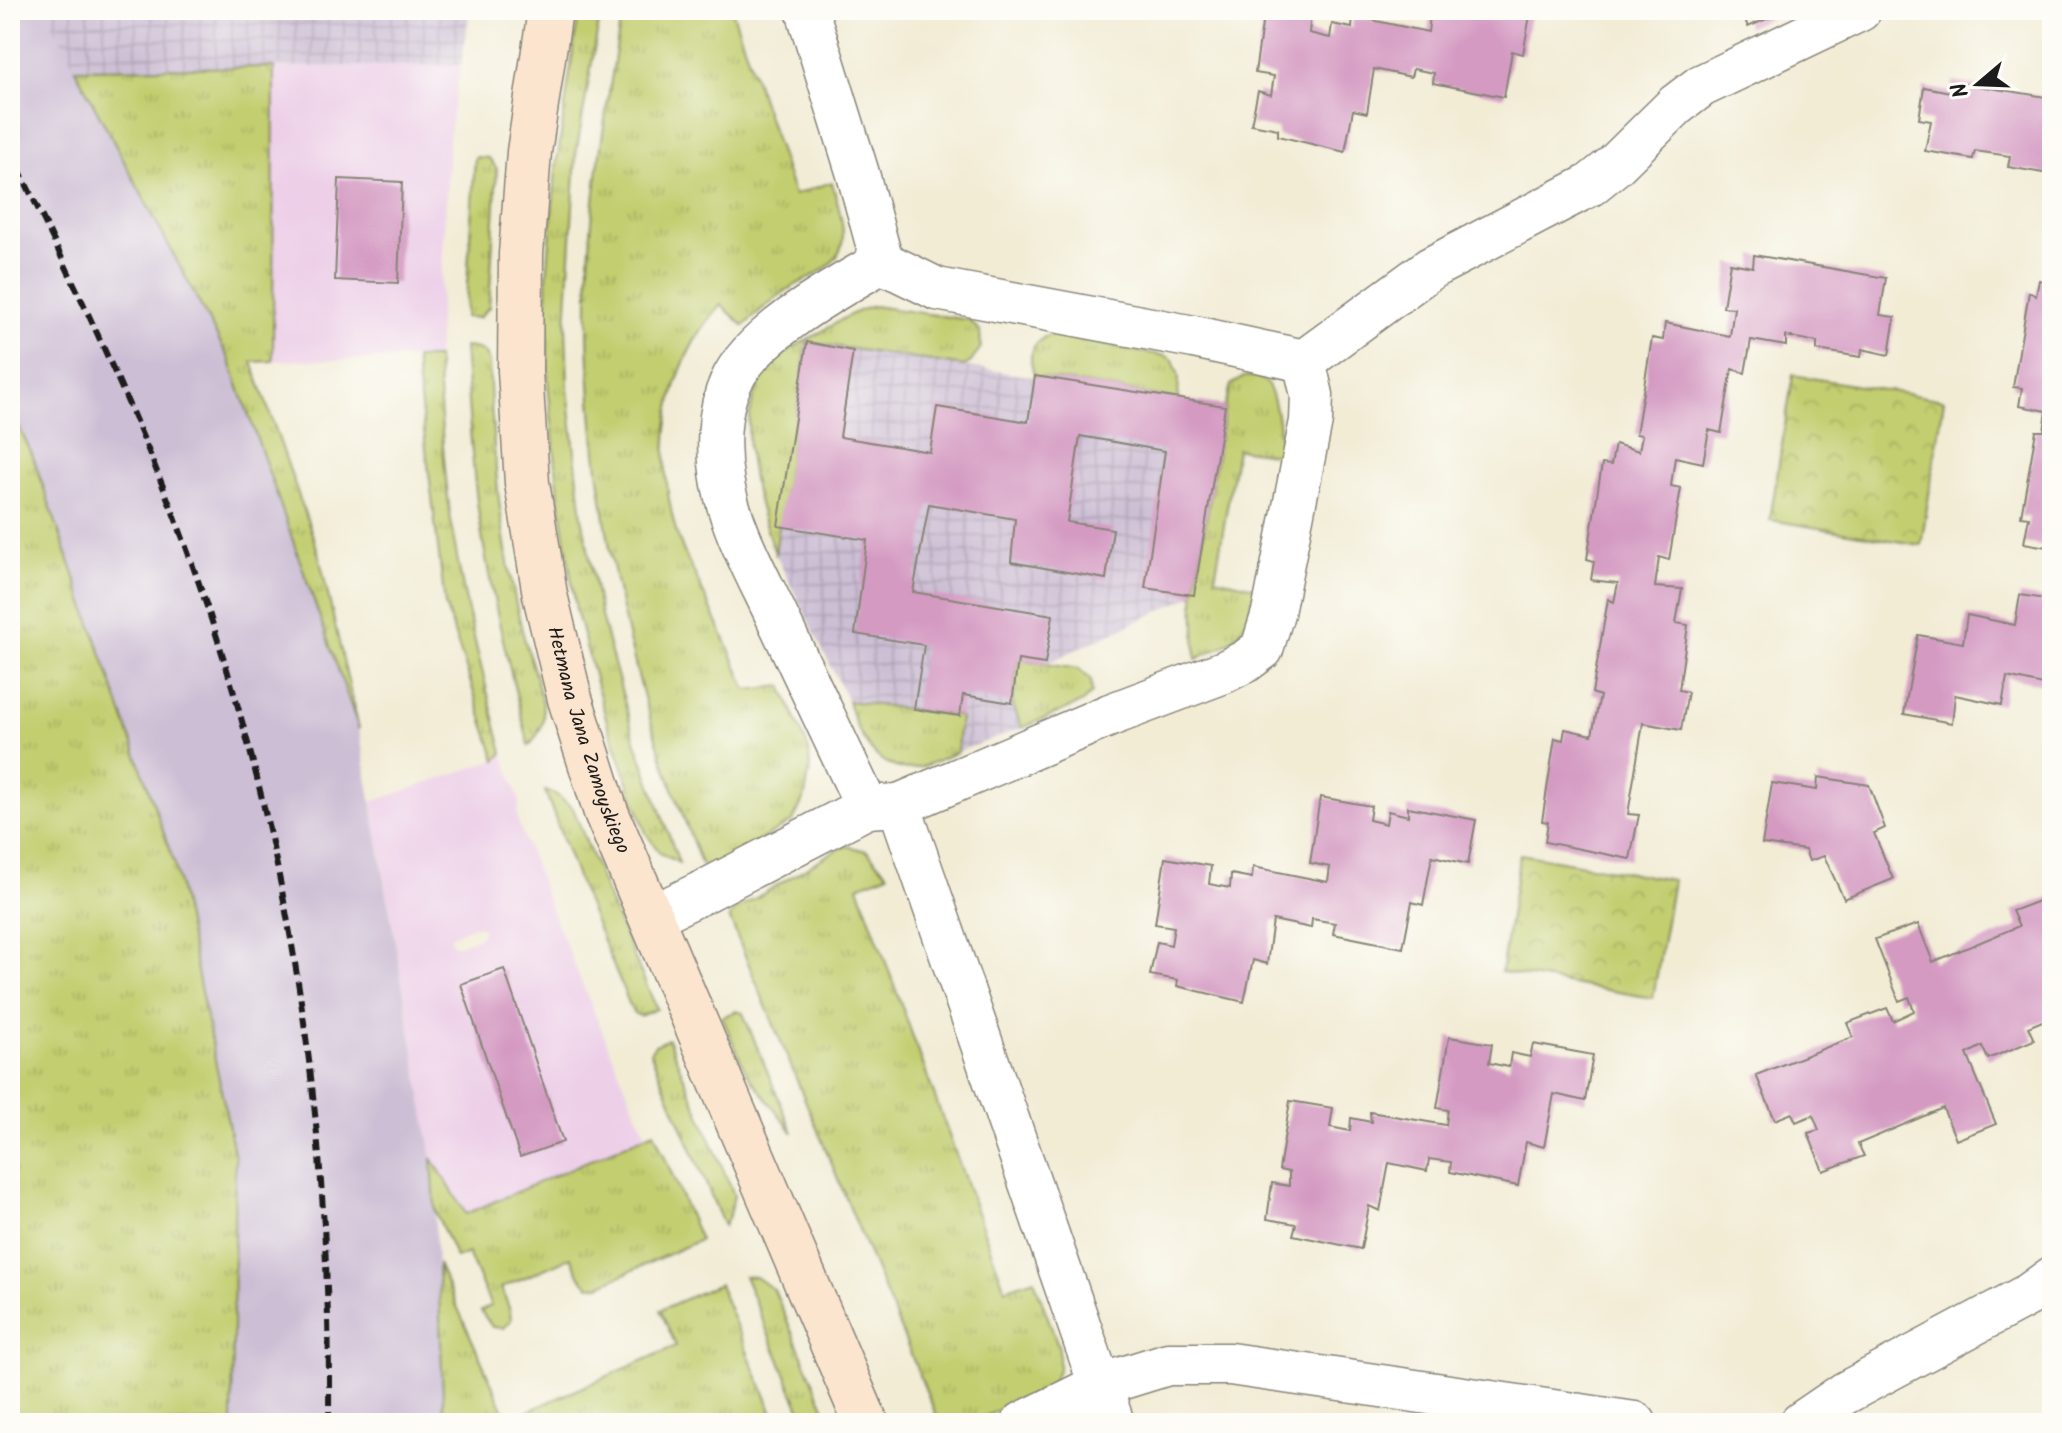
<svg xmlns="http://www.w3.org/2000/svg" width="2062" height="1433" font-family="Kalam,sans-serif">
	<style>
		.built { fill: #edd0e8; fill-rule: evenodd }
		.industrial { fill: url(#industrial-grid) }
		.railway { fill: #ccbed4 }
		.grass { fill: url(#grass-tufts); stroke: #6f7546; stroke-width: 2 }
		.park { fill: url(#park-crowns); stroke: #6f7546; stroke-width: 2 }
		.building { fill: #d49ac2 }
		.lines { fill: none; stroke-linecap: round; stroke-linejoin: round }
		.street-casing { stroke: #878478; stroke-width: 45 }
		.secondary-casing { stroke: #878478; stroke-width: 47 }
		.street { stroke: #fff; stroke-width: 42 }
		.secondary { stroke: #fbe5cf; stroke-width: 44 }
		.rail { stroke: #1c1c1c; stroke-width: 6; stroke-dasharray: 12 6; stroke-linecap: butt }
		.labels { text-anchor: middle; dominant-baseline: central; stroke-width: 8; stroke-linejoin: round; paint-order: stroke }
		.street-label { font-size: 20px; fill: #1c1c1c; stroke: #fdfcf7 }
	</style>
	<defs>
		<pattern id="industrial-grid" width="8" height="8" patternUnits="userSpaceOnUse" patternTransform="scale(2)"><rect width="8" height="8" fill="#ccbed4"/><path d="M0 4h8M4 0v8" fill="none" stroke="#afa3b5"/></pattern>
		<pattern id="grass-tufts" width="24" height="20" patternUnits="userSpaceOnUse" patternTransform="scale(2)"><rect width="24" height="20" fill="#c2ce70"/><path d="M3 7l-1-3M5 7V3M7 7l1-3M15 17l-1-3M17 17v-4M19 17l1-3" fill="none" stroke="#a6b060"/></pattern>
		<pattern id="park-crowns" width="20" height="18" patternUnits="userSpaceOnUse" patternTransform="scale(2)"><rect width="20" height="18" fill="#c2ce70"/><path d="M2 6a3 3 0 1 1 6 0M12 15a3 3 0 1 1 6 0" fill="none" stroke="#a6b060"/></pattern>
	</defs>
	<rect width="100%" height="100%" fill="#fdfcf7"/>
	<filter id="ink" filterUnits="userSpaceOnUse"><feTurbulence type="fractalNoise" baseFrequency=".0125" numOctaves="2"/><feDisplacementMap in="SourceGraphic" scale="16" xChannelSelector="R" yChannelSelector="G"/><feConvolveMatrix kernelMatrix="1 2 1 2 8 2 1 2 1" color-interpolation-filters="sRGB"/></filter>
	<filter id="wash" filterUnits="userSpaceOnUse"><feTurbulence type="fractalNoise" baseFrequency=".006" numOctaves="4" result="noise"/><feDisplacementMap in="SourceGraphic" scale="32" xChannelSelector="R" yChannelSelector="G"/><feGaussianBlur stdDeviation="1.8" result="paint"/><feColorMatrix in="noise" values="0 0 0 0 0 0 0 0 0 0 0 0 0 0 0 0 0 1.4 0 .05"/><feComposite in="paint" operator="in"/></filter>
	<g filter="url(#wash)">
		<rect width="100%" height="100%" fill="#f2ecd5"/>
		<g class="built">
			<path d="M461,65L450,127L437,358L273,361L274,67Z"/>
			<path d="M503,753L520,802L517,814L519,825L552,912L646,1135L466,1215L432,1158L372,802L495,760ZM477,925L484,929L480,937L459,945H454L450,941L451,936L456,933ZM503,969L563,1142L520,1157L461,984Z"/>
		</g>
		<g class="industrial">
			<path d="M45,10H470L461,65L75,69Z"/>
			<path d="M807,342L1225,406L1194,595L1045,664L1018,660L1012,703L1022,728L957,752L960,716L848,701L775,553Z"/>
		</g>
		<path class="railway" d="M10,10H45L229,359L359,729L432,1158L444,1423H232L235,1157L175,865L32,455L10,409Z"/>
		<g class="grass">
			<path d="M579,10H601L576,154L566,326L568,389L582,517L601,616L634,737L679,863L660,853L646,833L607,722L576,610L559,497L548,383L547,276L556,168Z"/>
			<path d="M622,10H732L794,195L832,182C836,201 846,225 842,244C837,269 806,278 787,290C771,301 757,313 744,326L721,305C664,367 654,456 677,534C683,553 694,571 702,590C718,623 732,656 747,690L782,686L809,750L810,768L805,796L793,821L720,863L702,866C686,823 668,779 655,735C607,578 578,396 591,232C597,158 611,84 622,10Z"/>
			<path d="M274,67L273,361L252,362L318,551L359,729L229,359L75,69Z"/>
			<path d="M475,157L489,158L497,169L489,307L479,318L465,317Z"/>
			<path d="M874,306L969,320L980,331L981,347L971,362L964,366L807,342L775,553C756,502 729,417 769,369C782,353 801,343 819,333C837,323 854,310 874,306Z"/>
			<path d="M1049,335L1166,356L1173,360L1179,376L1178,399L1035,376C1027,358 1030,343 1049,335Z"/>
			<path d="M464,347C478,348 484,349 489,362C493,453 500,542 522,630C527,651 546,702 543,720C541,731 536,738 529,746C512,678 495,611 483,542C472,478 469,412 464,347Z"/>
			<path d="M415,358H437C441,418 444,479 454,540C466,612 485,682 503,753L496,760L445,605Z"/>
			<path d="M1244,377C1250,376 1257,376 1263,380C1276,389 1282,440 1279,455L1237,449L1215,578L1255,587C1243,637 1243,637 1196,659L1194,595L1225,406L1231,385Z"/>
			<path d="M10,409L32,454L175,865L235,1157L232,1423H10Z"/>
			<path d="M1018,660L1079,669L1091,680L1092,693L1081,703L1022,728L1012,703Z"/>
			<path d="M848,701L960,716L957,752C945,757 933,763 921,767C878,778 857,734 848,701Z"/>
			<path d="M545,791L555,794L573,808L611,905L657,1009L640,1016L633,1013L579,883Z"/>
			<path d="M847,846L867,851L888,874L858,886L1005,1289L1034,1279L1059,1348V1368L1050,1387L971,1423L939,1422L729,917L736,910L836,850Z"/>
			<path d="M736,1011L743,1013L793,1133L746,1072L722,1017Z"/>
			<path d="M668,1039L734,1195L730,1214L724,1226L650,1052L655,1045Z"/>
			<path d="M654,1132L700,1240L600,1285L589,1286L580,1277L571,1257L501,1288L510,1310L511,1320L503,1328L492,1327L481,1311L491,1306L468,1253L456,1258L435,1211L432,1158L466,1214Z"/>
			<path d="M438,1264L508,1420L676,1346L660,1310L719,1284L777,1423H444Z"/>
			<path d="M744,1276L756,1277L774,1290L831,1423H806Z"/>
		</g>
		<g class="park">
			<path d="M1793,375L1944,400L1921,545L1770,520Z"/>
			<path d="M1520,854L1673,880L1653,998L1501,972Z"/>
		</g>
		<g id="blocks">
			<g class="building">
				<path d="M1264,10L1311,15L1309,33L1330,38L1332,24L1352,28L1353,16L1428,32L1430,16L1407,10H1531L1523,54L1512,51L1504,97L1433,83L1434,73L1413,69L1411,77L1374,69L1367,113L1353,110L1345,152L1278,136V129L1251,124L1258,91L1271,95L1274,76L1255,73Z"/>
				<path d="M1741,10H1788L1748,27Z"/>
				<path d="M1953,82L2052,98V167L2050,166L2049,174L2008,167L2010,156L1975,151L1973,159L1925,151L1931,121L1919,119L1924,87L1951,92Z"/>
				<path d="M339,179L402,182L398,283L335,280Z"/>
				<path d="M1754,255L1886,278L1880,315L1895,317L1889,355L1862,349L1861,357L1817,350V342L1786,336V346L1751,340L1745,373L1732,369L1721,433L1709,430L1703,463L1675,457L1671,486L1681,488L1669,560L1659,557L1655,587L1682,589L1676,623L1688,625L1679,690L1688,692L1681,730L1643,723L1628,814L1639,815L1630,859L1545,842L1548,822L1542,821L1555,738L1563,740L1565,729L1592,735L1600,696L1592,693L1608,599L1614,602L1618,583L1591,580L1594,561L1587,559L1602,464L1611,465L1615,444L1639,451L1642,435L1636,434L1652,338L1663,340L1665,323L1730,336L1734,308L1723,307L1730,263L1753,267Z"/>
				<path d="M2039,280L2052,283V548L2024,543L2029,517L2021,516L2036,431H2044L2047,411L2019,406L2022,388L2013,387L2029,292L2036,296Z"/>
				<path d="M807,342L853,351L840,437L930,452L937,407L1028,422L1035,376L1225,406L1194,595L1145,588L1165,451L1080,436L1067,522L1113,529L1106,579L1011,562L1015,519L929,504L913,592L1053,615L1045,664L1018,660L1012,703L963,695L960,716L914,709L924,645L855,634L867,540L778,526Z"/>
				<path d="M2020,595L2052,600V687L2007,677L2002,705L1955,695L1952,723L1904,714L1918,635L1963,643L1967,615L2015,625Z"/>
				<path d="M1818,777L1869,785L1885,828L1874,833L1893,879L1844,899L1824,856L1809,861L1805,850L1762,844L1772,783L1817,790Z"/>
				<path d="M1320,797L1371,806L1369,820L1386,824L1388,811L1408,816V807L1476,820L1468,864L1432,856L1423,905L1412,902L1403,948L1333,934L1335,923L1312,919L1311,928L1273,920L1267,964L1253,960L1244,1002L1177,986L1178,980L1150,975L1157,942L1171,945L1174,927L1155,924L1165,858L1211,866L1209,884L1230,888L1231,874L1252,878L1253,867L1328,882L1330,867L1310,863Z"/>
				<path d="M2052,896V1017L2028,1027L2034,1040L1988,1059L1982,1046L1967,1054L1996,1124L1956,1140L1943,1108L1858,1144L1864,1156L1823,1171L1808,1133L1819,1130L1813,1115L1796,1122L1792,1113L1775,1120L1756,1075L1853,1037L1847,1023L1887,1008L1893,1021L1914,1011L1909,997L1899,1001L1875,939L1918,924L1933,962L2019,926L2012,911Z"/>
				<path d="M504,969L563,1142L520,1157L461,984Z"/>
				<path d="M1449,1037L1492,1044L1489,1063L1509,1067L1511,1053L1530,1057L1533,1044L1593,1055L1585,1101L1554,1094L1544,1147L1526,1142L1518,1186L1450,1172L1451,1162L1429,1159L1427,1171L1389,1163L1380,1211L1369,1206L1361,1249L1293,1235L1296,1224L1267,1219L1272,1183L1289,1186V1172L1279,1170L1290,1101L1333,1108L1330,1127L1350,1131L1351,1118L1371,1122L1370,1112L1446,1125L1448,1110L1437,1108Z"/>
			</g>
		</g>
	</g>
	<g filter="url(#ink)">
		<use href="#blocks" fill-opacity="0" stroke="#878478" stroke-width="2"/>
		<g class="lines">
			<defs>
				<g id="street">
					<path d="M807,10L858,174L882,262"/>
					<path d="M1304,361L1312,395L1311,421L1273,613L1262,649L1246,661L1224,672L1110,715L899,805L1100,1385L1168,1364H1230L1635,1423"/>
					<path d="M899,805L867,807C837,744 808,681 778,619C758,576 732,531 723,484C717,452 717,411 731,382C753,333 837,288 882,262L937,289L1194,337L1304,361L1431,268L1590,185L1615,165L1676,105L1701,86L1860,10"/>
					<path d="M651,917L707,890L867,807"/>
					<path d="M1023,1423L1100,1385L1113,1423"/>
					<path d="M1801,1423L1845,1393L2030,1294L2052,1278"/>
				</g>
				<g id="secondary">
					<path id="s1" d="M550,10L529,152L521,254L520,371L527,483L545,595L570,699L606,812L866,1423"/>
				</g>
			</defs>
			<use href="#street" class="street-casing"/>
			<use href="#secondary" class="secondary-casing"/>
			<use href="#street" class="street"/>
			<use href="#secondary" class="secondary"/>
			<path class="rail" d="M10,151C77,288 144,427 195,572C293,849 331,1130 329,1423"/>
		</g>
	</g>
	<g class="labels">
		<g class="street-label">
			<text stroke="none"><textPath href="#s1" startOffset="740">Hetmana Jana Zamoyskiego</textPath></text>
		</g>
	</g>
	<rect width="2062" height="1433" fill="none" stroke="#fdfcf7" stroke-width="40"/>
	<g transform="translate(1978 84) rotate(251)" stroke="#fdfcf7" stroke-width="6" paint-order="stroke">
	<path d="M0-6L14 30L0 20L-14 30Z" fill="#1c1c1c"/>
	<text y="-12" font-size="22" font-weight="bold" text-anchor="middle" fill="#1c1c1c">N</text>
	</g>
</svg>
